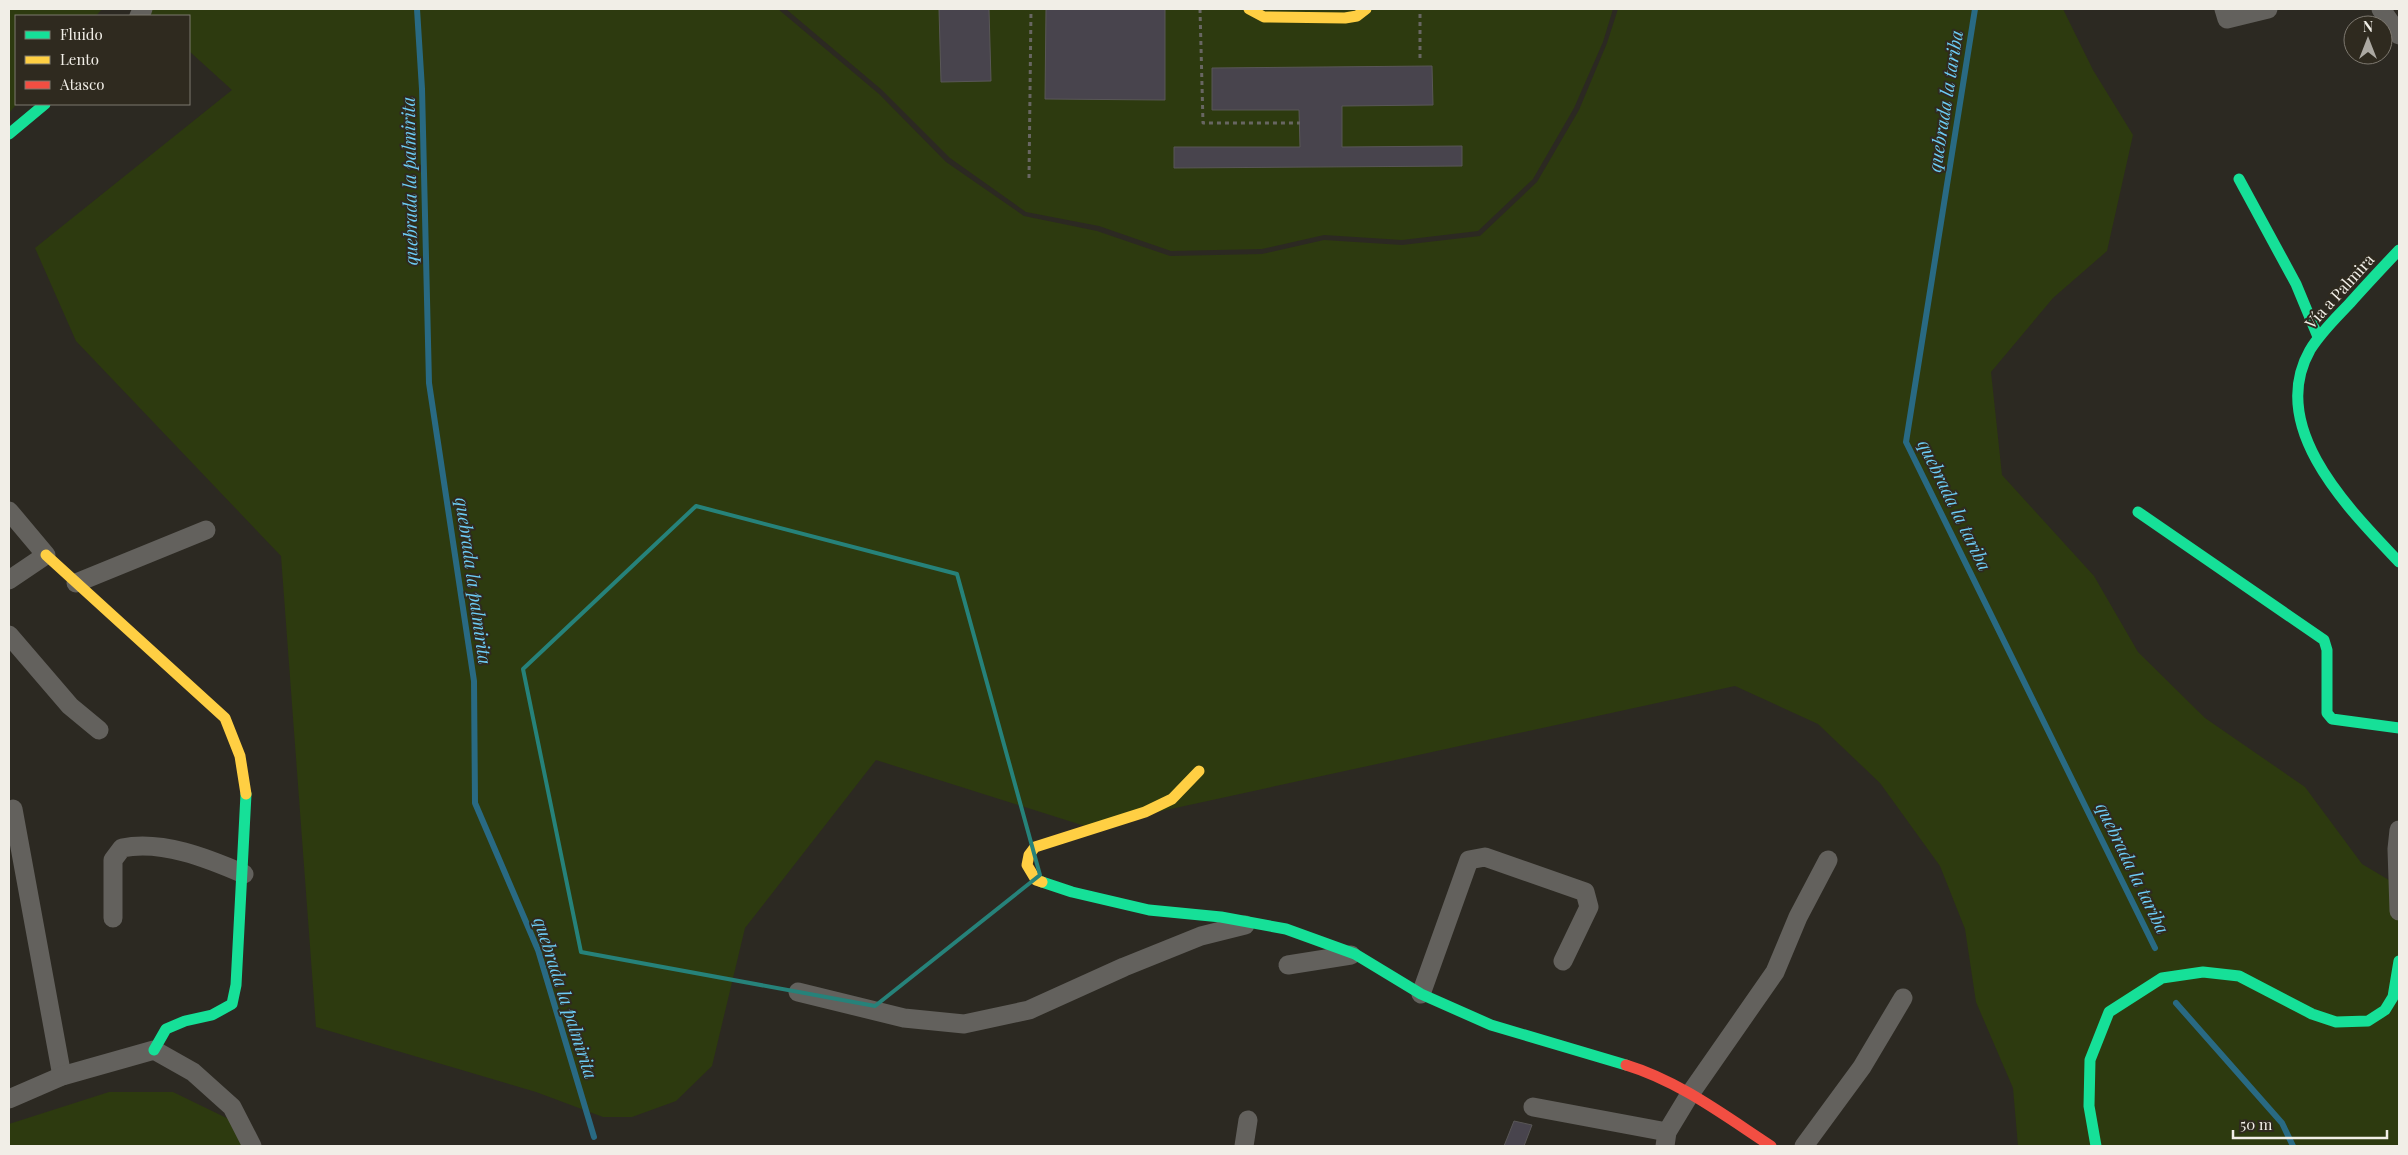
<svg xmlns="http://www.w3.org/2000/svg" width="2408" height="1155" font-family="'Playfair Display',serif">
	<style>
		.green { fill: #2d3a0f }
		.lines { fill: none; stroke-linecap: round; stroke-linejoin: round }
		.stream { stroke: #296a83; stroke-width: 6 }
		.building { fill: #48444d; stroke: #595757 }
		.path { stroke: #686662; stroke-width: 3; stroke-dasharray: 4 4; stroke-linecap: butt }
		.street { stroke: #63615d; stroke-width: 19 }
		.fast { stroke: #16e098; stroke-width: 11 }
		.slow { stroke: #ffcf43; stroke-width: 11 }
		.jam { stroke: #f24e42; stroke-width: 11 }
		.marked { fill: none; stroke: #26827a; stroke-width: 4; stroke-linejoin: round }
		.labels { text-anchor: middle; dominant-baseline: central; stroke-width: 4; stroke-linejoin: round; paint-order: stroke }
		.street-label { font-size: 16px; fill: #f1eee7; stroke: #2f2a1f }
		.water-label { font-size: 18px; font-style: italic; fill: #6dccf5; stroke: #2f2a1f }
	</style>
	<rect width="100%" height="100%" fill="#2c2922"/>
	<g class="green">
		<path d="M9,9H102L96,16H16L17,104L9,113Z"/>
		<path d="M141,9H778L879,94L946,162L1024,216L1097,231L1170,256L1262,254L1324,240L1402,245L1480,236L1537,182L1579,110L1607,43L1618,9H2063L2093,70L2133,135L2107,251L2053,298L1991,372L2002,475L2094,576L2138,652L2205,718L2305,787L2362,864L2399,886V1146H2018L2013,1088L1976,1002L1965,929L1940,866L1880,783L1818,724L1735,686L1088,827L876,760L745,928L712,1066L676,1101L632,1117H603L536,1092L316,1027L281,556L76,341L35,248L232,90L189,51V16H150Z"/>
		<path d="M786,9H1613L1603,42L1574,108L1533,179L1478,231L1402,240L1324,235L1262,249L1171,251L1099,226L1026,212L950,158L882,90Z"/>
		<path d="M109,1092H173L243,1126L250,1146H9V1124Z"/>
	</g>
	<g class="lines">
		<g class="stream">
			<path d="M417,9L422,89L429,383L474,681L475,803L538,950L594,1137"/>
			<path d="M1975,9L1906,442L2155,948"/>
			<path d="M2176,1003L2282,1123L2293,1146"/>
		</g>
	</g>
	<g class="building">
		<path d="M939,9H989L991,81L941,82Z"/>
		<path d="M1046,9H1165V100L1045,99Z"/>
		<path d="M1432,66L1433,105L1342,106V147L1462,146V166L1174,168V147H1300L1299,110H1212V68Z"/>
		<path d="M1514,1121L1532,1125L1524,1146H1504Z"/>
	</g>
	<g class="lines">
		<g class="path">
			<path d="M1200,9L1203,123H1300"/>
			<path d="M1420,58V9"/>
			<path d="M1029,178L1031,9"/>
		</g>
		<g class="street">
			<path d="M2224,9L2227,19L2268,9"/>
			<path d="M2381,9L2399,35"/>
			<path d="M139,16L143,9"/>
			<path d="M9,511L46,555L9,580"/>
			<path d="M76,583L206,530"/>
			<path d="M9,635L70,706L99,730"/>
			<path d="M13,809L62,1076"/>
			<path d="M2399,830L2397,849L2399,911"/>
			<path d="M113,918V860L122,848C162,840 207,858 244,874"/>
			<path d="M1288,965L1351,955"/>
			<path d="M798,992L904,1018L964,1024L1029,1010L1124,967L1201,936L1245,925"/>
			<path d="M1421,994L1469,860L1485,857L1585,892L1589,907L1563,961"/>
			<path d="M9,1099L62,1076L154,1050L193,1072L232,1107L252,1146"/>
			<path d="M1533,1107L1667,1132"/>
			<path d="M1244,1146L1248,1120"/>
			<path d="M1665,1146L1667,1132L1690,1094L1775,972L1798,917L1828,860"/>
			<path d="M1804,1146L1862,1067L1903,998"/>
		</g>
		<g class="fast">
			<path d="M9,134L45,104"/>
			<path d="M2239,179L2296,284L2318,337"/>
			<path d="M2399,250C2382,268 2366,285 2350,303C2336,318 2321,332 2310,350C2266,428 2350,510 2399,562"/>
			<path d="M2138,512L2324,640L2327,650V713L2332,719L2399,728"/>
			<path d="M1042,882L1072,892L1149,910L1221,917L1286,929L1355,954L1421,994L1491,1025L1626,1065"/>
			<path d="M154,1050L166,1029L185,1021L212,1015L232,1004L236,985L246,794"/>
			<path d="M2096,1146L2089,1106L2090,1060L2109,1012L2162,978L2203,972L2239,976L2312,1014L2336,1022L2368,1021L2385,1010L2393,997L2399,961"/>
		</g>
		<g class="slow">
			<path d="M1249,9L1264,17L1345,18L1357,16L1366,9"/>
			<path d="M46,555L225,718L240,756L246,794"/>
			<path d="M1042,882L1036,880L1027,865L1029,855L1035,847L1145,812L1172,799L1199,771"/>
		</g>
		<path class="jam" d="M1626,1065C1679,1081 1725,1116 1771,1146"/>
	</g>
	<path class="marked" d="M696,506L957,574L1040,875L875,1006L581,952L523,669Z"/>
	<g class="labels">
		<g class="street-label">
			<text transform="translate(2339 291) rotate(-48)">Vía a Palmira</text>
		</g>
		<g class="water-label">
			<text transform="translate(1945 101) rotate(-81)">quebrada la tariba</text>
			<text transform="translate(409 181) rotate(-91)">quebrada la palmirita</text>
			<text transform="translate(1955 505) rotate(64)">quebrada la tariba</text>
			<text transform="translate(474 581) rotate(82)">quebrada la palmirita</text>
			<text transform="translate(2133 868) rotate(64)">quebrada la tariba</text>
			<text transform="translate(566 998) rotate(72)">quebrada la palmirita</text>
		</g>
	</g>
	<rect width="2408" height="1155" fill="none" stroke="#f1eee7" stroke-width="20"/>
	<rect x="15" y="15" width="175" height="90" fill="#2f2a1f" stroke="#7d786f"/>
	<rect x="25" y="31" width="25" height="8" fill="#16e098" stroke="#7d786f"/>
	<text x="60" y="40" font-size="15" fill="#f1eee7">Fluido</text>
	<rect x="25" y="56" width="25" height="8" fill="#ffcf43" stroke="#7d786f"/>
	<text x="60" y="65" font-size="15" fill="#f1eee7">Lento</text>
	<rect x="25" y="81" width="25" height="8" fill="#f24e42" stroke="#7d786f"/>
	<text x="60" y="90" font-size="15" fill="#f1eee7">Atasco</text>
	<g transform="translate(2368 40)"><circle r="24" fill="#2f2a1f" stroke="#7d786f"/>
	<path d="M0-4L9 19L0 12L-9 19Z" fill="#aca9a2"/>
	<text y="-8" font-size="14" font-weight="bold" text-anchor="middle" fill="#f1eee7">N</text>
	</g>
	<path d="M2233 1130v8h154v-8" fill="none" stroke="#f1eee7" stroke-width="2.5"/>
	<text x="2240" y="1130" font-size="15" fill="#f1eee7" stroke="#2f2a1f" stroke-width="4" paint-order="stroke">50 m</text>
</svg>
